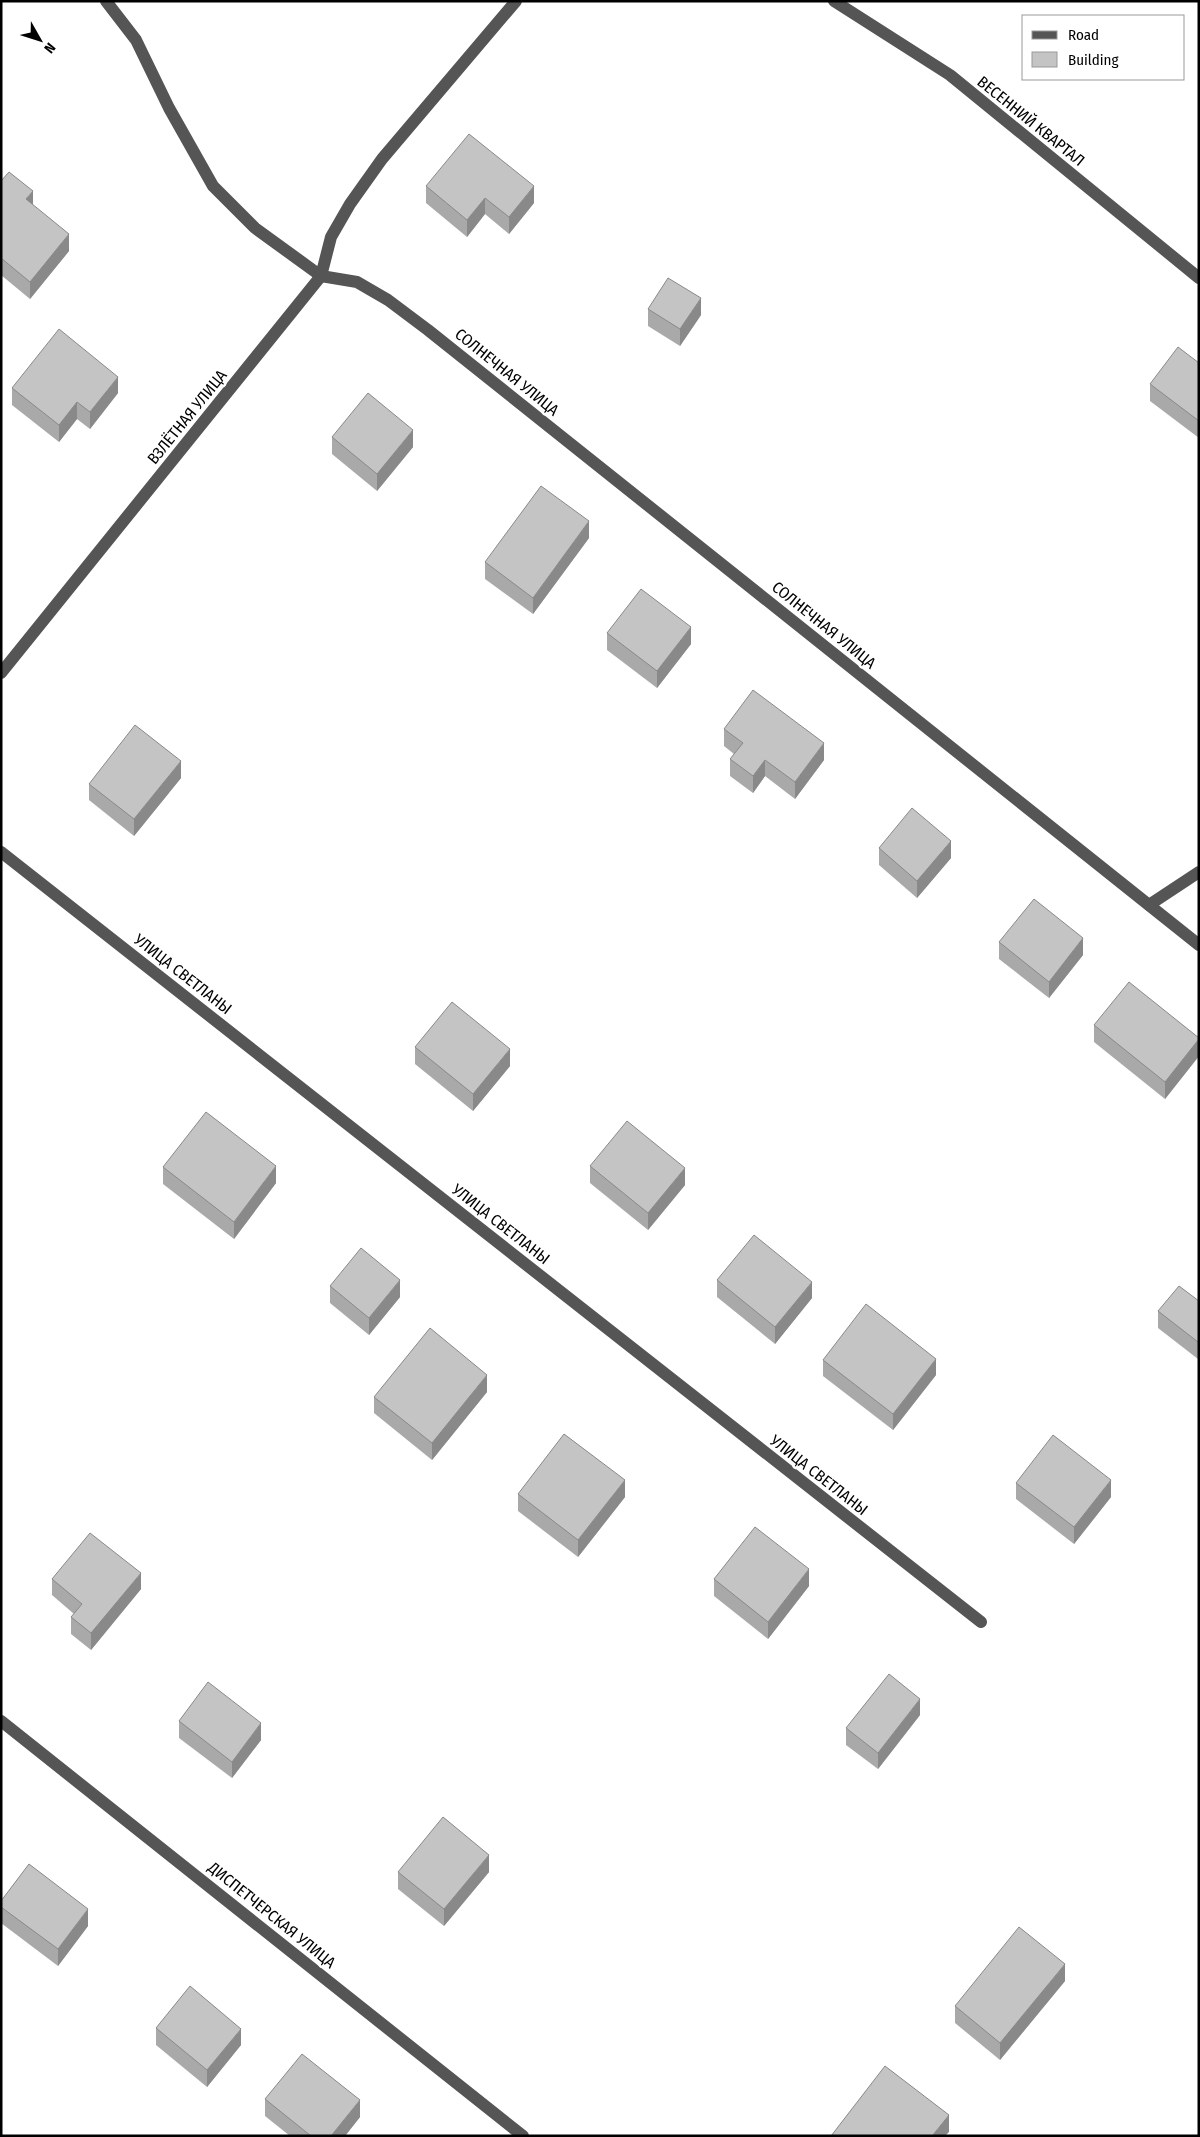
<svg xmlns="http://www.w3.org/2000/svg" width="1200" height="2137" font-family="'Fira Sans Condensed',sans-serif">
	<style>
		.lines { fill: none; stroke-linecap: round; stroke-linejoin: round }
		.minor { stroke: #555; stroke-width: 12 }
		.wall { fill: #a9a9a9 }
		.shaded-wall { fill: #898989 }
		.building { fill: #c4c4c4; stroke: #898989 }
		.labels { text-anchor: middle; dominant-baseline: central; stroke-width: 5; stroke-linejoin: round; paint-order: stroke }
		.street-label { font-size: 16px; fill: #000; stroke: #fff }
	</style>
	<rect width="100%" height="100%" fill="#fff"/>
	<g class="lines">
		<g class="minor">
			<path d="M106,1L136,40L169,108L213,186L255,228L321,276L331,237L350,204L382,159L516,1"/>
			<path d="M834,1L950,75L1199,278"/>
			<path d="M1,673L321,276L357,282L388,300L428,330L1199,945"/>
			<path d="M1,852L981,1622"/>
			<path d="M1149,905L1199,872"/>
			<path d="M1,1721L523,2136"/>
		</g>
	</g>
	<g class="wall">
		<path d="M1,181L33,205L69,251L30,299L1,275Z"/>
		<path d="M426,186L534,203L509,234L485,214L467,237L426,203Z"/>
		<path d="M648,309L701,315L680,346L648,326Z"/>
		<path d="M1199,363V438L1150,401V384Z"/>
		<path d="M12,388L118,393L90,429L77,419L59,442L12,405Z"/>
		<path d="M332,437L413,447L377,491L332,454Z"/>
		<path d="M589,538L533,614L485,579V562Z"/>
		<path d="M607,633L691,644L657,688L607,650Z"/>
		<path d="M724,729L824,760L795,799L765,776L753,793L730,776V759L734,754L724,746Z"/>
		<path d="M181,778L134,836L89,800V784Z"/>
		<path d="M879,848L951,858L917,898L879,865Z"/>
		<path d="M999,942L1083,955L1049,998L999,959Z"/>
		<path d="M1094,1025L1199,1038V1056L1165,1099L1094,1042Z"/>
		<path d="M415,1047L510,1066L473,1111L415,1064Z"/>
		<path d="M590,1166L685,1185L648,1230L590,1183Z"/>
		<path d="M163,1167L276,1183L234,1239L163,1184Z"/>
		<path d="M717,1280L812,1298L775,1344L717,1297Z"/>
		<path d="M330,1286L400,1297L369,1335L330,1303Z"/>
		<path d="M1199,1301V1357L1198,1359L1158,1328V1311Z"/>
		<path d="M823,1360L936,1375L893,1430L823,1376Z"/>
		<path d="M487,1392L432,1460L374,1413V1397Z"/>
		<path d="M1016,1483L1111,1497L1074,1544L1016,1499Z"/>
		<path d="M518,1494L625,1497L578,1557L518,1511Z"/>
		<path d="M52,1579L141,1589L91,1650L71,1634V1617L74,1614L52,1595Z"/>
		<path d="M714,1579L809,1586L768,1639L714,1596Z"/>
		<path d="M920,1715L878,1769L846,1745V1728Z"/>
		<path d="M179,1721L261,1740L232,1778L179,1738Z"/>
		<path d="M398,1872H489L444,1926L398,1889Z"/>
		<path d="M1,1901L88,1926L58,1966L1,1923Z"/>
		<path d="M1065,1981L1000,2060L955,2023V2006Z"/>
		<path d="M156,2028L241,2045L207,2087L156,2045Z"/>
		<path d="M265,2099L360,2117L345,2136H290L265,2116Z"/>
	</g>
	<g class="shaded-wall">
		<path d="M534,186V203L509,234V217Z"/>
		<path d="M33,191V208L26,199Z"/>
		<path d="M485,198V214L467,237V220Z"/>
		<path d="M69,234V251L30,299V282Z"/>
		<path d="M701,298V315L680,346V329Z"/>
		<path d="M118,377V393L90,429V412Z"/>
		<path d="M77,402V419L59,442V425Z"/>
		<path d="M413,430V447L377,491V474Z"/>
		<path d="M589,521V538L533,614V598Z"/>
		<path d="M691,627V644L657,688V671Z"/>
		<path d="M824,743V760L795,799V782Z"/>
		<path d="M765,760V776L753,793V776Z"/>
		<path d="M181,761V778L134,836V819Z"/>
		<path d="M951,841V858L917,898V881Z"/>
		<path d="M1083,938V955L1049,998V982Z"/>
		<path d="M1199,1039V1056L1165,1099V1082Z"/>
		<path d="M510,1049V1066L473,1111V1094Z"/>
		<path d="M276,1166V1183L234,1239V1222Z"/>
		<path d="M685,1168V1185L648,1230V1213Z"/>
		<path d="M400,1280V1297L369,1335V1318Z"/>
		<path d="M812,1282V1298L775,1344V1327Z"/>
		<path d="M1199,1341V1357L1198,1359V1342Z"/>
		<path d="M936,1359V1375L893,1430V1414Z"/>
		<path d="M487,1375V1392L432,1460V1443Z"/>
		<path d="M625,1480V1497L578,1557V1540Z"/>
		<path d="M1111,1480V1497L1074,1544V1527Z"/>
		<path d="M809,1569V1586L768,1639V1622Z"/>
		<path d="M141,1573V1589L91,1650V1633Z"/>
		<path d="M920,1699V1715L878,1769V1753Z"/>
		<path d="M261,1723V1740L232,1778V1762Z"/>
		<path d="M489,1855V1872L444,1926V1909Z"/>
		<path d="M88,1909V1926L58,1966V1949Z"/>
		<path d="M1065,1964V1981L1000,2060V2043Z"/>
		<path d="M241,2029V2045L207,2087V2070Z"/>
		<path d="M360,2100V2117L345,2136H331Z"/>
		<path d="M949,2115V2132L945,2136H932Z"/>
	</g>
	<g class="building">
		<path d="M469,134L534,186L509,217L485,198L467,220L426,186Z"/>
		<path d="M9,172L33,191L26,199L69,234L30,282L1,258V181Z"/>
		<path d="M668,278L701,298L680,329L648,309Z"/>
		<path d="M59,329L118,377L90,412L77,402L59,425L12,388Z"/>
		<path d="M1178,347L1199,363V421L1150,384Z"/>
		<path d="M368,393L413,430L377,474L332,437Z"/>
		<path d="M541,486L589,521L533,598L485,562Z"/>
		<path d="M641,589L691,627L657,671L607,633Z"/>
		<path d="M753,690L824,743L795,782L765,760L753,776L730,759L743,743L724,729Z"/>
		<path d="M135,725L181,761L134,819L89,784Z"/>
		<path d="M912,808L951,841L917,881L879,848Z"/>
		<path d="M1034,899L1083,938L1049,982L999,942Z"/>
		<path d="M1129,982L1199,1038V1039L1165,1082L1094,1025Z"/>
		<path d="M452,1002L510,1049L473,1094L415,1047Z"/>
		<path d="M206,1112L276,1166L234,1222L163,1167Z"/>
		<path d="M627,1121L685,1168L648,1213L590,1166Z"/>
		<path d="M754,1235L812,1282L775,1327L717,1280Z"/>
		<path d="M361,1248L400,1280L369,1318L330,1286Z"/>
		<path d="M1179,1286L1199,1301V1341L1198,1342L1158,1311Z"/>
		<path d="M866,1304L936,1359L893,1414L823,1360Z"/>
		<path d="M430,1328L487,1375L432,1443L374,1397Z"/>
		<path d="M564,1434L625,1480L578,1540L518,1494Z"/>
		<path d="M1053,1435L1111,1480L1074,1527L1016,1483Z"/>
		<path d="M755,1527L809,1569L768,1622L714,1579Z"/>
		<path d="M90,1533L141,1573L91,1633L71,1617L82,1604L52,1579Z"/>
		<path d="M889,1674L920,1699L878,1753L846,1728Z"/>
		<path d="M208,1682L261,1723L232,1762L179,1721Z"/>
		<path d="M443,1817L489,1855L444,1909L398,1872Z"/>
		<path d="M29,1864L88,1909L58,1949L1,1907V1901Z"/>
		<path d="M1019,1927L1065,1964L1000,2043L955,2006Z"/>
		<path d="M190,1986L241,2029L207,2070L156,2028Z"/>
		<path d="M302,2054L360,2100L331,2136H311L265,2099Z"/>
		<path d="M885,2066L949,2115L932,2136H831Z"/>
	</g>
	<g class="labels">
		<g class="street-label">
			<text transform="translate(1031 121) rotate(39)">ВЕСЕННИЙ КВАРТАЛ</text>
			<text transform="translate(507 372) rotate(39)">СОЛНЕЧНАЯ УЛИЦА</text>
			<text transform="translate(187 417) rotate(-51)">ВЗЛЁТНАЯ УЛИЦА</text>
			<text transform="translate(824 625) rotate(39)">СОЛНЕЧНАЯ УЛИЦА</text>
			<text transform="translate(183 974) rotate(38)">УЛИЦА СВЕТЛАНЫ</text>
			<text transform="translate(501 1224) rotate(38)">УЛИЦА СВЕТЛАНЫ</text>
			<text transform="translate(819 1475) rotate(38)">УЛИЦА СВЕТЛАНЫ</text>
			<text transform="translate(272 1915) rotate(39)">ДИСПЕТЧЕРСКАЯ УЛИЦА</text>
		</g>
	</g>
	<rect width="1200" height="2137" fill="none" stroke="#000000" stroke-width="5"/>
	<rect x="1022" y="15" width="162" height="65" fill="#ffffff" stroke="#999999"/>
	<rect x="1032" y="31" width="25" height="8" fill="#555555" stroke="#999999"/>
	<text x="1068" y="40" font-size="15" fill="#000000">Road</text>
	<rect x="1032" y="52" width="25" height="15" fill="#c4c4c4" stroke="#999999"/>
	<text x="1068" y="65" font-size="15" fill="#000000">Building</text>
	<g transform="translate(40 40) rotate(129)" stroke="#ffffff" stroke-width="4" paint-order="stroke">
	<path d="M0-4L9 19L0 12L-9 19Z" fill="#000000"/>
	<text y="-8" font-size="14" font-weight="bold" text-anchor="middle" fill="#000000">N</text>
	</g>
</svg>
